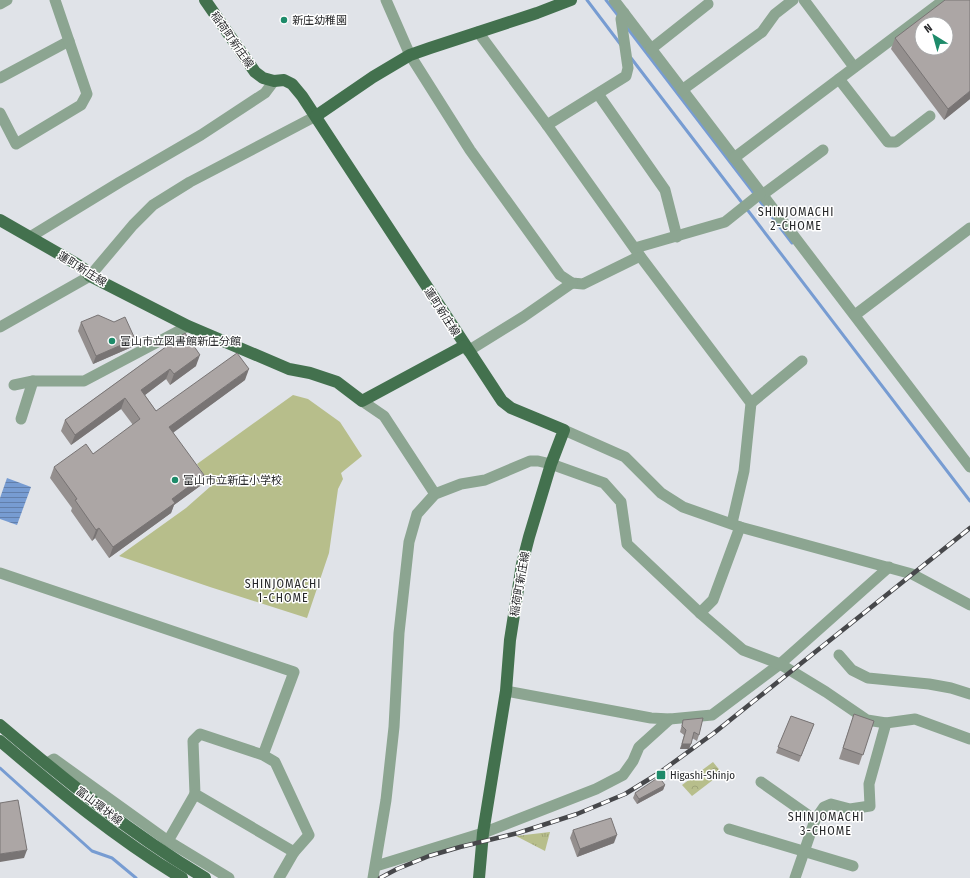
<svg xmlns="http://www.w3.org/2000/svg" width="970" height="878" font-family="'Fira Sans Condensed','Noto Sans JP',sans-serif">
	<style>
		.grass { fill: url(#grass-tufts) }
		.park { fill: url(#park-crowns) }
		.pitch { fill: #b7be8b }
		.water { fill: url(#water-rules) }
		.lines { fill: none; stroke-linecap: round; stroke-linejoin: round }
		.stream { stroke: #779cd2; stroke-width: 3 }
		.minor { stroke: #8ca591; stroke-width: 11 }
		.major { stroke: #43714e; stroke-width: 12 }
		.rail-casing { stroke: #47484b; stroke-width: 4.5 }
		.rail { stroke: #fff; stroke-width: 3; stroke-dasharray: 9; stroke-linecap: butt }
		.wall { fill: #948f8e }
		.shaded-wall { fill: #787474 }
		.building { fill: #aca6a5; stroke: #787474; fill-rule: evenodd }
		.poi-dot { fill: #1e8b6a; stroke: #fff; stroke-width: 1.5 }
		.labels { text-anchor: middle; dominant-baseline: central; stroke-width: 3; stroke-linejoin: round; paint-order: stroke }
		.poi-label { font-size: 11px; fill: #27282a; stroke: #fff; text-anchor: start }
		.street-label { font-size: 11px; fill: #27282a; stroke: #fff }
		.neighbourhood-label { font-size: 12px; letter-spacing: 1px; fill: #27282a; stroke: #fff }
	</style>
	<defs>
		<pattern id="grass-tufts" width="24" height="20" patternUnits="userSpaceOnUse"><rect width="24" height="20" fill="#b7be8b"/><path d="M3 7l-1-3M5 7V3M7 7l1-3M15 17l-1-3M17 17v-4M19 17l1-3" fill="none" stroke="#9da378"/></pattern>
		<pattern id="park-crowns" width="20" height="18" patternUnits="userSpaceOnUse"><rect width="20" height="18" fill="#b7be8b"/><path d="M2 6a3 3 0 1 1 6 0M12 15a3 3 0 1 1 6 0" fill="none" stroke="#9da378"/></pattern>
		<pattern id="water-rules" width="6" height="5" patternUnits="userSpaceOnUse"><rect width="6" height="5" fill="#779cd2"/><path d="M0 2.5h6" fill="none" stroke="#627fab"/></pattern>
	</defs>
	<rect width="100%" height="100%" fill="#e0e3e8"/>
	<path class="grass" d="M550,832L545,851L516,836Z"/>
	<path class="park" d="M713,762L722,773L692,796L682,785Z"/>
	<path class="pitch" d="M293,395L308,399L340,422L362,456L341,473L343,479L338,489L329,553L307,618L210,587L119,556L186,508L211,486L197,464Z"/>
	<path class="water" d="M7,478L31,487L17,525L0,519V498Z"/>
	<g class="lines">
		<g class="stream">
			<path d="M587,0L621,45"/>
			<path d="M606,0L620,18"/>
			<path d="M625,25L792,243"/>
			<path d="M631,58L743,204"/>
			<path d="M746,208L970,501"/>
			<path d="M0,768L92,851L112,858L136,878"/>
		</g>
		<g class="minor">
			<path d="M386,0L410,55L470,150L560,275L572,283L583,284L640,256"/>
			<path d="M614,0L970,467"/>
			<path d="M804,0L854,67"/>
			<path d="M0,4L7,0"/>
			<path d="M478,32L547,125L640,256L751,403L744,471L732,523"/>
			<path d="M651,49L708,4"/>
			<path d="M0,78L69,41"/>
			<path d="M839,79L888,142H896L930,116"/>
			<path d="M682,90L762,32L775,14L793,0"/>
			<path d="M598,94L665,190L677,237"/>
			<path d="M0,113L16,144L81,105L87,94L55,0"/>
			<path d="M547,125L626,76L628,68L621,19L624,13"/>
			<path d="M734,158L944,0"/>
			<path d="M762,195L823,150"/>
			<path d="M30,237L120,182L201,135L265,93L274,81"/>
			<path d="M635,248L725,222L760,194"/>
			<path d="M855,315L970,228"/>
			<path d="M0,327L90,276L133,225L153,205L190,182L316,116"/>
			<path d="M468,351L523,317L572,283"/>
			<path d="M14,385L33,381H84L188,326"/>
			<path d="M362,401L384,416L435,494"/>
			<path d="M751,403L802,361"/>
			<path d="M21,419L33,381"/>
			<path d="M564,430L625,457L661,493L683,507L740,527L912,574L970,605"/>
			<path d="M0,573L294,672L263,755L200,734L193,741L195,794L294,852L309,835L275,762L263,755"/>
			<path d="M700,613L713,600L740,527"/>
			<path d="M839,655L852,670L868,678L929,684L951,688L970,694"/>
			<path d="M506,691L651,718L670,719L712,715L780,664L889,567"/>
			<path d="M46,764L54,759L168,841"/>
			<path d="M761,782L815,820"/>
			<path d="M195,794L168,841L229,878"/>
			<path d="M729,829L853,866"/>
			<path d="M376,866L483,833L596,789L623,775L633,761L639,747L670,719"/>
			<path d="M279,878L294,852"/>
			<path d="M373,878L386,800L394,727L399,633L409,542L417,514L435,494L461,484L485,480L530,461H538L551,464L604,483L621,502L627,544L700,613L743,650L780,664L826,692L867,720L886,723L915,719L970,739"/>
			<path d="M795,878L815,820L824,807L831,804L850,809L870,806L869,784L886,723"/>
		</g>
		<g class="major">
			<path d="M205,0L255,72L263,78L274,81L284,80L292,84L302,96L502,401L511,408L564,430L551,464L529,537L522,564L510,640L506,691L483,833L479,878"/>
			<path d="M316,116L373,77L410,55L430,48L537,13L571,0"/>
			<path d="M0,220L75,263L84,269L90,276L188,326L289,369L310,373L337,382L362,401L464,346"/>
			<path d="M0,725C65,780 131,834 205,878"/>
			<path d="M0,741C58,790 117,839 182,878"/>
		</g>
		<defs>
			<path id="rail" d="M380,878L397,869L429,856L460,847L518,833L577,814L625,794L659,773L714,733L970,528"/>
		</defs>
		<use href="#rail" class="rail-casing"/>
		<use href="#rail" class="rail"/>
	</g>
	<g class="wall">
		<path d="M895,38L970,99L944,120L891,49Z"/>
		<path d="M81,322L135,339L132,347L93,364L78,331Z"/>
		<path d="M185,333L196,366L170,385L166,379L145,395L156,411L245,380L173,432L200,486L174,505L171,513L109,558L95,538L92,541L71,511L72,508L50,478L54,467L93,454L133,425L121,409L71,445L61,431L65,420Z"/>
		<path d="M854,714L874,721L859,765L839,759Z"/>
		<path d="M791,716L814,724L799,762L776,753Z"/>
		<path d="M683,720L699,735L697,741L692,738L689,749H680L684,735L680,732Z"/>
		<path d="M665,785L663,790L637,804L633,798L635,793Z"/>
		<path d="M573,830L614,843L577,857L570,838Z"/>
	</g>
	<g class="shaded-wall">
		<path d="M970,91V99L944,120L948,109Z"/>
		<path d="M135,339L132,347L93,364L96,356Z"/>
		<path d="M200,355L196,366L170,385L174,374Z"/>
		<path d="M170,369L166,379L137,401L141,390Z"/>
		<path d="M249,369L245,380L166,438L169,427Z"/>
		<path d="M125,398L121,409L71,445L75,435Z"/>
		<path d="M204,475L200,486L174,505L171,513L109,558L113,547L172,499Z"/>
		<path d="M99,528L95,538L92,541L96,530Z"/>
		<path d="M682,744H691L689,749H680Z"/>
		<path d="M665,785L663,790L637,804L639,799Z"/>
		<path d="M617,835L614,843L577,857L580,849Z"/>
		<path d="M27,850L24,858L0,862V854Z"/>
	</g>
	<g class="building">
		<path d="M945,0H970V91L948,109L895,38ZM922,24H946V48H922Z"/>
		<path d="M98,315L114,322L125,317L135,339L96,356L81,322Z"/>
		<path d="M185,333L200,355L174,374L170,369L141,390L156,411L237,353L249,369L169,427L204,475L172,499L175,503L113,547L99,528L96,530L75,500L77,499L54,467L86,444L93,454L140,419L125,398L75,435L65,420Z"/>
		<path d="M854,714L874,721L863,755L843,748Z"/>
		<path d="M791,716L814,724L801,756L778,747Z"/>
		<path d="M703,718L699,735L694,732L691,744H682L686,730L682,726L683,720Z"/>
		<path d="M659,777L665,785L639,799L635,793Z"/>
		<path d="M18,800L27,850L0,854V803Z"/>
		<path d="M611,818L617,835L580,849L573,830Z"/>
	</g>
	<g class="poi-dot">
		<circle cx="284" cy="20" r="4"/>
		<circle cx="112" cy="341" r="4"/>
		<circle cx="175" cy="480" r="4"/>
		<rect x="656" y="770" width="10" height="10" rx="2"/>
	</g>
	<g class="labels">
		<g class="poi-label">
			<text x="292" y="20">新庄幼稚園</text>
			<text x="120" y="341">富山市立図書館新庄分館</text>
			<text x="183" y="480">富山市立新庄小学校</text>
			<text x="670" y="775">Higashi-Shinjo</text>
		</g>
		<g class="street-label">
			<text transform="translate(232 40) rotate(55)">稲荷町新庄線</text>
			<text transform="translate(82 269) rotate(32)">蓮町新庄線</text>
			<text transform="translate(442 312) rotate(57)">蓮町新庄線</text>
			<text transform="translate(520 584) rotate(-80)">稲荷町新庄線</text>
			<text transform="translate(99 806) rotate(37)">富山環状線</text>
		</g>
		<g class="neighbourhood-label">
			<text x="796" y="212">SHINJOMACHI<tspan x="796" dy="14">2-CHOME</tspan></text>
			<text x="283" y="584">SHINJOMACHI<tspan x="283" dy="14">1-CHOME</tspan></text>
			<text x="826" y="817">SHINJOMACHI<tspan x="826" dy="14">3-CHOME</tspan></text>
		</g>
	</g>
	<g transform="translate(934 36) rotate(323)"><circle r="19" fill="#ffffff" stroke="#a9a9aa"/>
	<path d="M0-3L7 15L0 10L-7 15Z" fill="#1e8b6a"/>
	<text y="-6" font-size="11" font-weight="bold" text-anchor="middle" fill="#27282a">N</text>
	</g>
</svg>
